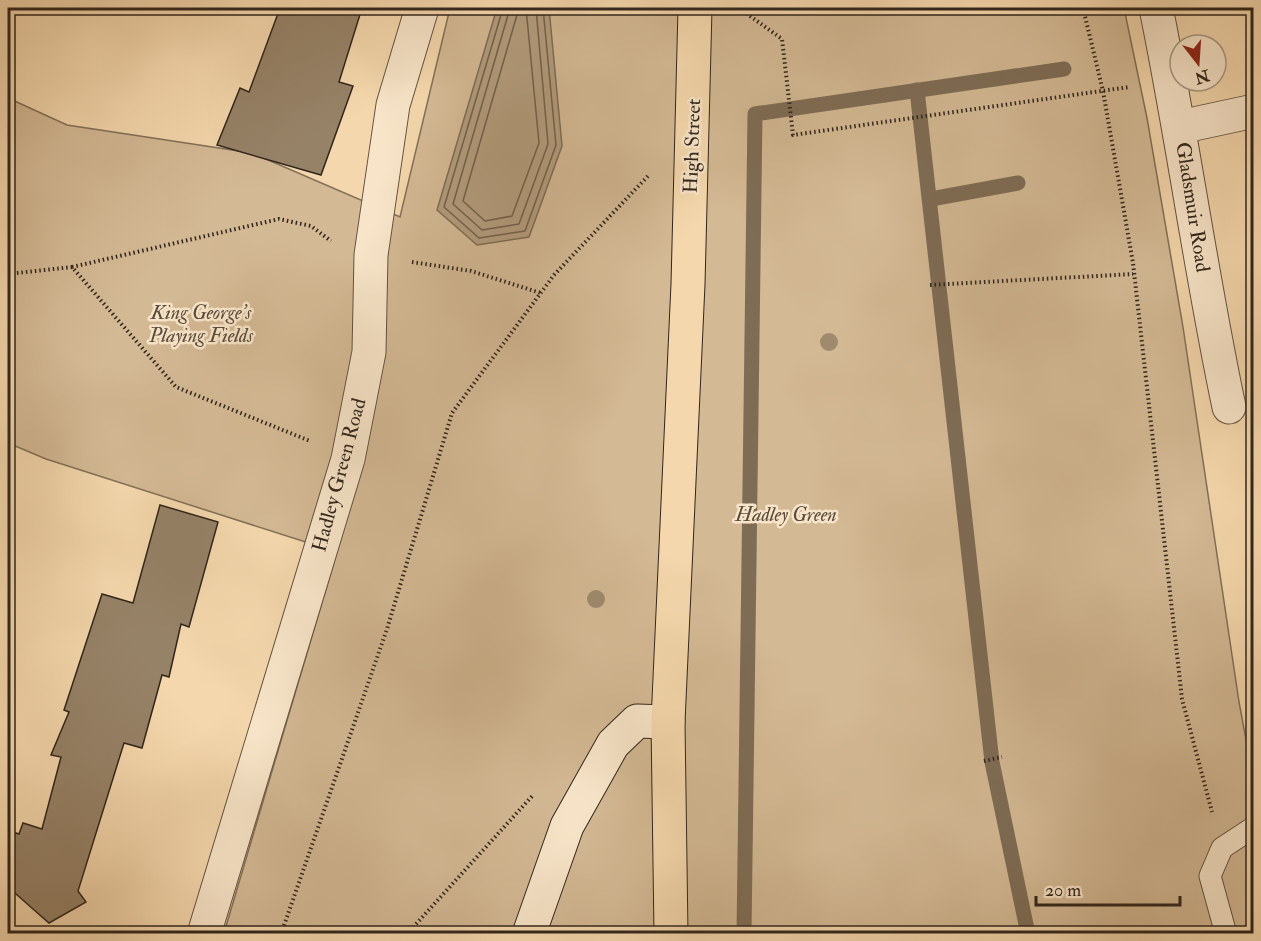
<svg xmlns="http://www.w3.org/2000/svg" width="1261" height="941" font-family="'IM FELL Double Pica',serif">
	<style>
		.green { fill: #d3b994; stroke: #827058; stroke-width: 1.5 }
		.water { fill: #b29b7b; stroke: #7e6c55; stroke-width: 1.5 }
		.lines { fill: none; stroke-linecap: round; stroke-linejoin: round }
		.shore { stroke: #72604c; stroke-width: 1.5 }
		.stream { stroke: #7e6c55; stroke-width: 15 }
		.building { fill: #968267; stroke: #31261d; stroke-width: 1.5 }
		.lane-casing { stroke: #625241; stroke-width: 23 }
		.street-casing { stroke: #625241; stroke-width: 35 }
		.secondary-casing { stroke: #31261d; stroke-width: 35 }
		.primary-casing { stroke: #31261d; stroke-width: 35 }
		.path { stroke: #31261d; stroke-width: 4; stroke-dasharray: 1.5 3; stroke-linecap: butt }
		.lane { stroke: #f8e5c9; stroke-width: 21 }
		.street { stroke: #f8e5c9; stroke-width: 33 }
		.secondary { stroke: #f8e5c9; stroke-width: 33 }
		.primary { stroke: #f4d7ac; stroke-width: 33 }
		.tree { fill: #9f8a6e }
		.labels { text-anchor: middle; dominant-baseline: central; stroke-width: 5; stroke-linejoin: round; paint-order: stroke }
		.street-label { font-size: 20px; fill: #31261d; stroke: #f8e5c9 }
		.park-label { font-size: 20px; font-style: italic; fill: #5a4b3b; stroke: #f8e5c9 }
	</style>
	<rect width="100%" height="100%" fill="#f4d7ac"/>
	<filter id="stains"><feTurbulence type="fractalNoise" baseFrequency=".00333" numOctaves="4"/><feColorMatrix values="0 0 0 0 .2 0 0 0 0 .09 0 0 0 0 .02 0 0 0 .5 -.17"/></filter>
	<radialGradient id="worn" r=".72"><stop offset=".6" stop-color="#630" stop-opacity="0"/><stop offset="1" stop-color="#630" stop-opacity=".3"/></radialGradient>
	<path class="green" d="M450,8H1124L1147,118L1183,327L1239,702L1253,777V933H224L337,552L46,459L8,443V98L67,125L252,153L400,217Z"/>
	<path class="water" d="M497,8H549L562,146L529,237L477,245L437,210Z"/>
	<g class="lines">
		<g class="shore">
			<path d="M503,8L444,207L479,238L525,231L556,145L543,8"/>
			<path d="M510,8L453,204L482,230L519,224L548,144L536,8"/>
			<path d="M519,8L463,201L485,221L512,216L539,143L526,8"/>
		</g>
		<g class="stream">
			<path d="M917,90L992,762L1028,934"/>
			<path d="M931,199L1018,183"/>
			<path d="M744,934L755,114L1064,69"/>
		</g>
	</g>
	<g class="building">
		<path d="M280,8H362L339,82L353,86L321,175L217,145L240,88L249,92Z"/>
		<path d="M160,505L218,522L189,627L181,624L169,677L162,675L142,748L124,743L78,891L86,902L49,923L8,887V858L13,832L19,834L23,823L42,829L61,757L51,755L69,712L64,710L102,594L133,603Z"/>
	</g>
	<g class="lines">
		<defs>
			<path id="lane" d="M1226,934L1210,876L1222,848L1254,827"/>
			<g id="street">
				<path d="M1156,8C1183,140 1201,275 1229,407"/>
				<path d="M1180,127L1254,111"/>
				<path d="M204,934L348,459L369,352L371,255L393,105L422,8"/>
			</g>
			<path id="secondary" d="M529,934L567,826L613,744L637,721L668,722"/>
			<path id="primary" d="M671,934L668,722L688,284L695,8"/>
		</defs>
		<use href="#lane" class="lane-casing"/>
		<use href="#street" class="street-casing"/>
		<use href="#secondary" class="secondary-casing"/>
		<use href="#primary" class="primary-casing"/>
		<g class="path">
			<path d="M739,8L782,39L793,135L1129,87"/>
			<path d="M1083,8L1103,91L1133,263L1182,699L1212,812"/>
			<path d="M412,262L471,271L541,293"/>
			<path d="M72,267L279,219L311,226L331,241"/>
			<path d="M8,274L72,267L176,387L310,441"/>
			<path d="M930,285L1133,274"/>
			<path d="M984,761L1002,757"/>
			<path d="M281,934L387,629L452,413L554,275L648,176"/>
			<path d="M407,934L534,794"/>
		</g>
		<use href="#lane" class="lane"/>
		<use href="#street" class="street"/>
		<use href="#secondary" class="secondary"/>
		<use href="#primary" class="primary"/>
	</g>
	<g class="tree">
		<circle cx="829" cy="342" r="9"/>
		<circle cx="596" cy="599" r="9"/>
	</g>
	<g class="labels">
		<g class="street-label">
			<text transform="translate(692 146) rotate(-88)">High Street</text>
			<text transform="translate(1193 207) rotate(81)">Gladsmuir Road</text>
			<text transform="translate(339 475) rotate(-75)">Hadley Green Road</text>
		</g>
		<g class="park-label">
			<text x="201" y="312">King George's<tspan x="201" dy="23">Playing Fields</tspan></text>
			<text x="786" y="514">Hadley Green</text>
		</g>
	</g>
	<rect width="1261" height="941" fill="none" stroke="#f4d7ac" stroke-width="30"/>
	<rect x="9" y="9" width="1243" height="923" fill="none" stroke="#31261d" stroke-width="3"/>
	<rect x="15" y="15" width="1231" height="911" fill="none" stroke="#31261d" stroke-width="1.5"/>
	<g transform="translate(1198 63) rotate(163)"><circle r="28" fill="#f8e5c9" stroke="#a89984" stroke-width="1.5"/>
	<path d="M0-4.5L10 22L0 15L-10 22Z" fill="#8f2418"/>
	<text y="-9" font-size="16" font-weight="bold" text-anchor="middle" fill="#31261d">N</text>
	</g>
	<path d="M1036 896v9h144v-9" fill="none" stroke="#31261d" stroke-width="3"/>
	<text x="1045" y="896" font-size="18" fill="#31261d" stroke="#f8e5c9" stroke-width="4.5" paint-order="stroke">20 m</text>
	<rect width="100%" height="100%" filter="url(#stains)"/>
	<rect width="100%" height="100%" fill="url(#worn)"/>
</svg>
